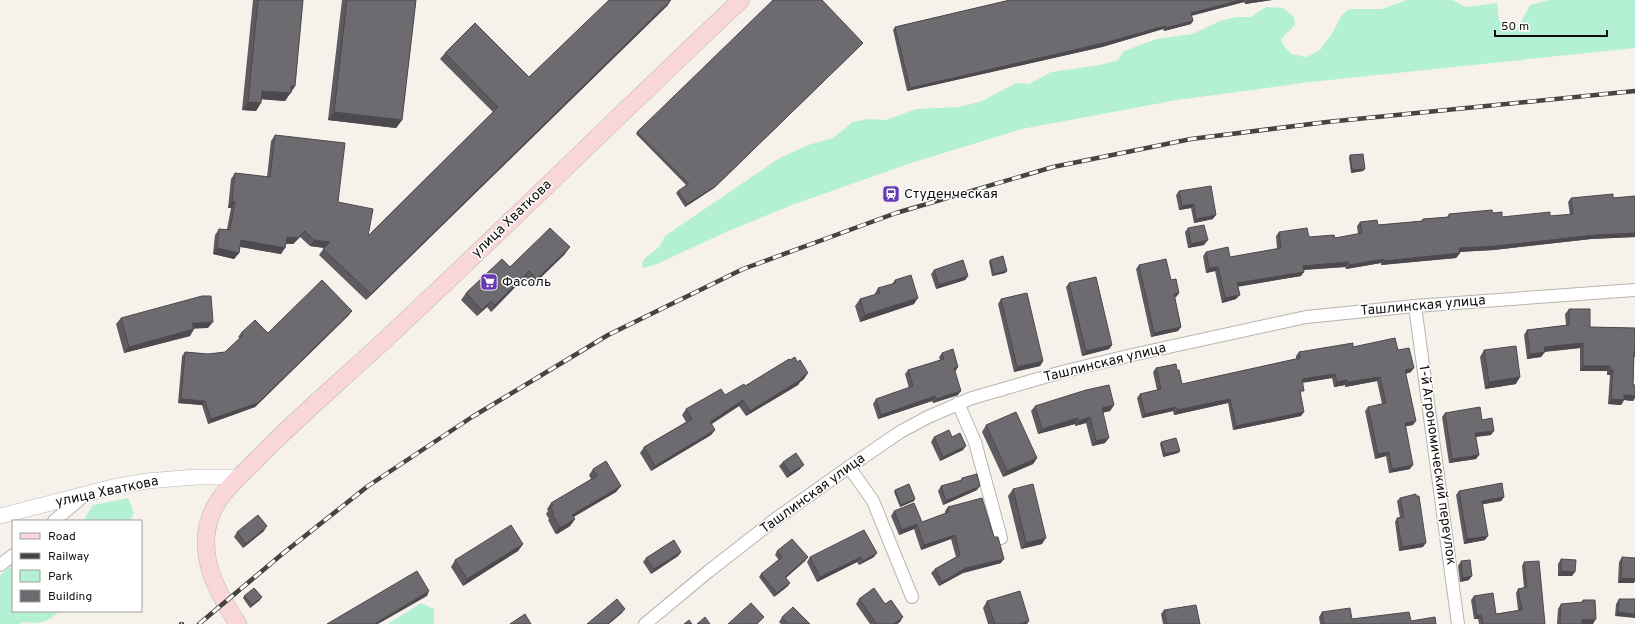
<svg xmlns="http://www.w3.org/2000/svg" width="1635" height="624" font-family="Overpass,sans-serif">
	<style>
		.green { fill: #b4f0d3 }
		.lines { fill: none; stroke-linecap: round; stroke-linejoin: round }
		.minor-casing { stroke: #b9b5ae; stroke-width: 14 }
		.tertiary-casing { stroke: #b9b5ae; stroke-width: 16 }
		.secondary-casing { stroke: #b9b5ae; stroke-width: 18 }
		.minor { stroke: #fff; stroke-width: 12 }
		.tertiary { stroke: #fff; stroke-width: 15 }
		.secondary { stroke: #f9d6d7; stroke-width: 17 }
		.rail-casing { stroke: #464441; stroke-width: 4.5 }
		.rail { stroke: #fff; stroke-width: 3; stroke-dasharray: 9; stroke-linecap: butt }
		.wall { fill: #5e5b60 }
		.shaded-wall { fill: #4c4a4e }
		.building { fill: #6d6a70; stroke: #4c4a4e }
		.labels { text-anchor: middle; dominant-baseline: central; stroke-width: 3; stroke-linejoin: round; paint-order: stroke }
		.poi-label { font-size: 14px; fill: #12100e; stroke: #fff; text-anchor: start }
		.street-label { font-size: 14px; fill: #12100e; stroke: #fff }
	</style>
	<rect width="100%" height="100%" fill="#f6f2eb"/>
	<g class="green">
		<path d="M1407,0H1452L1466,7L1497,3L1499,21L1517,29L1530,5L1549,0H1635V48L1310,82L1177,100L1022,129L911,163L792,205L726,232L657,264L643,268L642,264L644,259L659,247L665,236L778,159L808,145L833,138L853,122L868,119L886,120L916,109L959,107L982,101L1016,83L1029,84L1051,72L1100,65L1118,60L1124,51L1156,39L1192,34L1220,21L1236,17H1251L1266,7L1283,8L1294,17L1295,25L1281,39L1282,43L1291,54L1307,57L1320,50L1333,32L1341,16L1349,9H1382Z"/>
		<path d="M128,498L134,513L130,521H83L93,505Z"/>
		<path d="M13,564V611H60C46,623 41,624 22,622L20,624H0V575Z"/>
		<path d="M421,603L434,609V623L435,624H388Z"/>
	</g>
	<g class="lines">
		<defs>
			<g id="minor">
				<path d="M1415,306L1458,624"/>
				<path d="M958,403L975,442L1001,538"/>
				<path d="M849,467L873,501L912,597"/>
				<path d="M54,521L85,495"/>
				<path d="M0,565L13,555"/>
				<path d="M645,624L709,571L777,518L849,467L900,432L928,417L972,398L1062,372L1132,355L1306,317L1415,306L1635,290"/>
			</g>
			<path id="tertiary" d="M0,516L113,487L147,481L196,477H239"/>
			<path id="secondary" d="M238,624C217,592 196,555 211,515C219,493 241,476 257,459C298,417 343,379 386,339C506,227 622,112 741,0"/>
		</defs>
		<use href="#minor" class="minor-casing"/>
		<use href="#tertiary" class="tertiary-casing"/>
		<use href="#secondary" class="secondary-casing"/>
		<use href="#minor" class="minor"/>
		<use href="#tertiary" class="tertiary"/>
		<use href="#secondary" class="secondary"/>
		<defs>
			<g id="rail">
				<path d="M181,624H182"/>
				<path d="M199,624L281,555L368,486L472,417L608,335L743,269L896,213L1053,167L1191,139L1327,122L1635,91"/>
			</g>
		</defs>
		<use href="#rail" class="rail-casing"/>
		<use href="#rail" class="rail"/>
	</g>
	<g class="wall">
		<path d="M253,0H303L295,86L285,101L262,99L256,111L242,110Z"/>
		<path d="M342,0H416L402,120L396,128L328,120Z"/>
		<path d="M1010,0H1272L1245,4L1244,2L1191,16V24L1164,31L1163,29L1102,47L907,91L893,30L895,27Z"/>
		<path d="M668,5L366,300L319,255L324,248L310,246L300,237L293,244H286L281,254L240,247L239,253L234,259L213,254L215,235L219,229H227L231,208H228L231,179L235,173L267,177L271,141L275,135L338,202L368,236L493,112L440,59L445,53L529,77Z"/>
		<path d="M863,43L861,45L714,188L685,207L676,193L678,191L686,185L636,134L637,132Z"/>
		<path d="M1350,155L1363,171L1351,173L1349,158Z"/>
		<path d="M1179,191L1213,219L1194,223L1191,208L1179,210L1176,195Z"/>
		<path d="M1635,196V237L1591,239L1494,250L1459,252L1460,253L1456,258L1381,265V263L1346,269L1345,267L1304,270L1301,276L1237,287L1236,299L1222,303L1215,271L1206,273L1203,256L1206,252L1230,257L1277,249L1276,236L1279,232L1309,237L1335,238L1358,234L1357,226L1360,222L1378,225L1421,221L1423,219L1447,217L1449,214L1493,213L1502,217L1550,216L1570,215L1568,202L1571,198H1613Z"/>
		<path d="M1188,228L1204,245L1188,248L1185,232Z"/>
		<path d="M565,254L532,286L524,278L491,312L487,307L477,316L461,300L466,293L510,267Z"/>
		<path d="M990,260L1007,271L1005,273L992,276L989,262Z"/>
		<path d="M1139,265L1171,280L1179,293L1176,297H1175L1181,327L1178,331L1151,337L1136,269Z"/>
		<path d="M934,270L968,276L965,280L936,289L931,274Z"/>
		<path d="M895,280L914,304L860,322L855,306L860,299L874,295L878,288L892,284Z"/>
		<path d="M1069,283L1112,345L1109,349L1082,356L1066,287Z"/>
		<path d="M1001,299L1043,361L1040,366L1014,372L998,304Z"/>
		<path d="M1569,309L1590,327L1635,328V357H1634L1633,385H1635V398L1633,401L1624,400L1621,405L1608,404L1610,375H1607V371H1580V348L1544,352L1541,357L1527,359L1524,335L1527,330L1566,325L1565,314Z"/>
		<path d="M349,315L255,407L208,424L202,405L178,403L182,356L185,352L208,354L225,352L240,338L238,337L241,333H268Z"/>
		<path d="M121,318L208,328H194L190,336L124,353L116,324Z"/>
		<path d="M1353,347L1398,350L1411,372L1406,374L1413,425L1406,426L1410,469L1389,473L1386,456L1375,459L1365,411L1368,407L1382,404L1377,381L1345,387V385L1334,387L1332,378L1302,383L1301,395V416L1233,430L1228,403L1174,415L1173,411L1142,418L1137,398L1140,394L1157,390L1153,372L1156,368L1177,370L1182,384L1296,359V356L1299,352Z"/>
		<path d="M1484,350L1516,384L1485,389L1480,357Z"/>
		<path d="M942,353L958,367L955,372L958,395L933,403L932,401L878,419L873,404L876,399L909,388L905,374L908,370L940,360L939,357Z"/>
		<path d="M804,379L800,382L798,385L746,416L739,406L712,424L715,430L711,435L651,471L640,453L644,447L686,422L682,415L686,409L725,395Z"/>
		<path d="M1114,405L1110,411L1103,412L1105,443L1092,446L1086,423L1075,426V424L1038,434L1031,411L1035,406Z"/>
		<path d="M1445,413L1482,420L1491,435L1476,437L1479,455L1476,459L1449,463L1442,417Z"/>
		<path d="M986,425L1037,458L1033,464L1003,477L982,432Z"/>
		<path d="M934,437H952L963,450L940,461L931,442Z"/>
		<path d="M1161,442L1180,451L1178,453L1163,457L1160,444Z"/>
		<path d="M783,462L800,469L787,478L779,466Z"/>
		<path d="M593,469L621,486L616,492L573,517L575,519L570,526L557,534L555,533L548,520L549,519L546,514L548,511L547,509L551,503L591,479L589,475Z"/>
		<path d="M962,478L977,490L943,505L938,491L941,486L960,481Z"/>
		<path d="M1013,489L1042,544L1021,549L1008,496Z"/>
		<path d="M895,490L914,501L900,507L894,492Z"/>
		<path d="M1459,491L1504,497L1501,501L1483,504L1485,540L1464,544L1456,495Z"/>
		<path d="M1400,498L1423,547L1399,551L1395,522L1397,518H1400L1397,501Z"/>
		<path d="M948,507L1001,563L963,573L939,586L931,573L935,569L956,557L951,539L921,550L914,529L899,535L891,516L894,511L922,522L945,514V511Z"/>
		<path d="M264,531L243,548L234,537L237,532Z"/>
		<path d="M523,544L518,551L463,586L451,567L455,560Z"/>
		<path d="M777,551L805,561L786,578L788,586L774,597L759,577L761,574L779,560L775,555Z"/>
		<path d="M681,552L678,556L651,574L643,562L646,558Z"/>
		<path d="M810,557H874L859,565L857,562L817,582L807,562Z"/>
		<path d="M1622,557L1634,583H1618L1619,562Z"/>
		<path d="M1561,559L1572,576H1558V564Z"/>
		<path d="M1461,561L1469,580L1460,582L1458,566Z"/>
		<path d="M1524,562L1545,624H1479L1478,619H1474L1471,600L1474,596L1496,614L1518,610L1516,593L1518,589L1524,588L1522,566Z"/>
		<path d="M244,596L260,600L250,608L243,598Z"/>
		<path d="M859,599L900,622L897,624H870L856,604Z"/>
		<path d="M1619,599H1635L1615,616L1616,604Z"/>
		<path d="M1583,600L1593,624H1557L1558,609L1561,604L1581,603Z"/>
		<path d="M987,601L1027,624H988L983,608Z"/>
		<path d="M1164,610L1200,624H1163L1161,614Z"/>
		<path d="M1322,612L1352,619L1411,621L1436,624H1320L1319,617Z"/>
		<path d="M782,617L810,624H781L779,622Z"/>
	</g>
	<g class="shaded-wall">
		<path d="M671,0L668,5L366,300L371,294Z"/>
		<path d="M1241,0H1245L1244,2L1189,16L1191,13Z"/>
		<path d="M1253,0H1272L1245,4L1247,1Z"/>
		<path d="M1193,21L1191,24L1164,31L1166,28Z"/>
		<path d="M1165,26L1163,29L1102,47L907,91L910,88Z"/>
		<path d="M863,43L861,45L714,188L685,207L687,204Z"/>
		<path d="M291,86H295L285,101L257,99L262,91Z"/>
		<path d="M248,102L261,103L256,111L242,110Z"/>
		<path d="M334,112L402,120L396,128L328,120Z"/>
		<path d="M1365,169L1363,171L1351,173L1352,170Z"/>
		<path d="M232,202H235L231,208H228Z"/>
		<path d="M1194,204L1191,208L1179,210L1182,206Z"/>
		<path d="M1216,215L1213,219L1194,223L1196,219Z"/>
		<path d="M305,231L300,237L293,244L283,243L287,237Z"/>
		<path d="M1635,233V237L1591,239L1494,250L1456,252L1459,248L1595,235Z"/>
		<path d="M241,240L285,248L281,254L236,246Z"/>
		<path d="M314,240L330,242L326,248L310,246Z"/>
		<path d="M1208,240L1204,245L1188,248L1191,244Z"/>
		<path d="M570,247L565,254L532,286L537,279Z"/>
		<path d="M217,248L239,253L234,259L213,254Z"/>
		<path d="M1460,253L1456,258L1381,265L1384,261Z"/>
		<path d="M1384,259L1381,263L1346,269L1349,265Z"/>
		<path d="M1348,262L1345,267L1300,270L1303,266Z"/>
		<path d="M1218,267L1215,271L1206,273L1209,268Z"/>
		<path d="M529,271L524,278L491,312L495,305Z"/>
		<path d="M1007,271L1005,273L992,276L994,274Z"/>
		<path d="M1304,272L1301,276L1233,287L1237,283Z"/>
		<path d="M968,276L965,280L936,289L939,285Z"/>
		<path d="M1179,293L1176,297L1171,298L1174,294Z"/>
		<path d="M1240,295L1236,299L1222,303L1225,298Z"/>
		<path d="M918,298L914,304L860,322L865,315Z"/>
		<path d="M491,301L487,307L477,316L482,310Z"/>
		<path d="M352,311L349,315L255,407L208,424L211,419Z"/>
		<path d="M213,322L208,328L188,329L192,323Z"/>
		<path d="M1181,327L1178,331L1151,337L1154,333Z"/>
		<path d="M194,329L190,336L124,353L129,347Z"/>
		<path d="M1583,343L1580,348L1541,352L1544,347Z"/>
		<path d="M1112,345L1109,349L1082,356L1086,351Z"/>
		<path d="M1545,352L1541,357L1527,359L1530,354Z"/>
		<path d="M1043,361L1040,366L1014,372L1017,367Z"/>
		<path d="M1583,366H1610L1607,371H1580Z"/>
		<path d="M958,367L955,371L951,373L954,368Z"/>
		<path d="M1414,368L1411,372L1402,374L1405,370Z"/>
		<path d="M1610,370H1613L1610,375H1607Z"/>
		<path d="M808,373L804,379L800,382L798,385L746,416L750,411Z"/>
		<path d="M1335,374L1332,378L1299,383L1302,379Z"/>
		<path d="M1380,377L1377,381L1345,387L1348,382Z"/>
		<path d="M1520,377L1516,384L1485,389L1489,382Z"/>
		<path d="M1347,380L1345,385L1334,387L1337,382Z"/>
		<path d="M961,391L958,395L933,403L936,399Z"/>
		<path d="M1624,395L1635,396V398L1633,401L1624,400L1621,405L1608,404L1611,399Z"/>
		<path d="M935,396L932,401L878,419L881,415Z"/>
		<path d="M181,399L205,401L202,405L178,403Z"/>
		<path d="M1230,399L1228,403L1174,415L1177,410Z"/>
		<path d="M743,400L739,406L706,427L710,422Z"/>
		<path d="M1114,405L1110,411L1098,414L1102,408Z"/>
		<path d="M1176,407L1173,411L1142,418L1145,414Z"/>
		<path d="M1304,412L1301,416L1233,430L1236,426Z"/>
		<path d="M1090,417L1086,423L1075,426L1079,421Z"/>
		<path d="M1078,418L1075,424L1038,434L1042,429Z"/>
		<path d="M1416,421L1413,425L1402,427L1405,423Z"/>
		<path d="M715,430L711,435L651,471L655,466Z"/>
		<path d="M1494,431L1491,435L1472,437L1475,433Z"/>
		<path d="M1109,438L1105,443L1092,446L1096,441Z"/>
		<path d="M966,446L963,450L940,461L943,457Z"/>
		<path d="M1180,451L1178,453L1163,457L1165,454Z"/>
		<path d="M1389,452L1386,456L1375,459L1378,454Z"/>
		<path d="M1479,455L1476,459L1449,463L1452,459Z"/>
		<path d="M1037,458L1033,464L1003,477L1007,471Z"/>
		<path d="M804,465L800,469L787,478L790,473Z"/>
		<path d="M1413,465L1410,469L1389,473L1392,469Z"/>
		<path d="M621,486L616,492L567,521L572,515Z"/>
		<path d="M980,486L977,490L943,505L946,501Z"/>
		<path d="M1504,497L1501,501L1479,505L1482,501Z"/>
		<path d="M915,499L914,501L900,507L901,505Z"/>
		<path d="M575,519L570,526L557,534L555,533L560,527Z"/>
		<path d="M917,524L914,529L899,535L902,530Z"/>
		<path d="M267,526L264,531L243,548L246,544Z"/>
		<path d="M955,535L951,539L921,550L924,545Z"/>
		<path d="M1488,536L1485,540L1464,544L1467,539Z"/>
		<path d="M1046,538L1042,544L1021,549L1026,543Z"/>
		<path d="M1426,543L1423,547L1399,551L1402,547Z"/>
		<path d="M523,544L518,551L463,586L467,579Z"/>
		<path d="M681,552L678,556L651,574L654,569Z"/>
		<path d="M877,553L874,557L859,565L863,561Z"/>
		<path d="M808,557L805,561L783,580L785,577Z"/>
		<path d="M861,557L857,562L817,582L820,577Z"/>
		<path d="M1004,559L1001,563L963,573L939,586L942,582L966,568Z"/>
		<path d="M1561,571L1575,572L1572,576H1558Z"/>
		<path d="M1472,576L1469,580L1460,582L1463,578Z"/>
		<path d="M1621,578L1635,579V581L1634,583H1618Z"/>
		<path d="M790,583L788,586L774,597L777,593Z"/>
		<path d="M429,591L427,596L378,624H374Z"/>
		<path d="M262,597L260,600L250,608L252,605Z"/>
		<path d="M625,609L622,613L609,624H607Z"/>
		<path d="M1618,612L1635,614V618L1615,616Z"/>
		<path d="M1481,615L1478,619H1474L1477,616Z"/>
		<path d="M903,617L900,622L897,624H894Z"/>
		<path d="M1596,619L1593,624H1578L1582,620Z"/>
		<path d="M1029,621L1027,624H1020Z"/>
	</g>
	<g class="building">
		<path d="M258,0H303L295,86H291V93L262,91L261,103L248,102Z"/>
		<path d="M347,0H416L402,120L334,112Z"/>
		<path d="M609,0H671L371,294L323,249L330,242L314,240L305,231L298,238L287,237L285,248L241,240L239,253L217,248L219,229L230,230L235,202H232L235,173L270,177L275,135L345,143L338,202L373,209L368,236L498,107L445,53L475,23L529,77Z"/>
		<path d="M773,0H822L863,43L716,186L687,204L678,191L689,184L637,132Z"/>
		<path d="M1010,0H1241L1191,13L1193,21L1166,28L1165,26L1104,43L910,88L895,27Z"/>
		<path d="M1363,154L1365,169L1352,170L1350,155Z"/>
		<path d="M1211,186L1216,215L1196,219L1194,204L1182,206L1179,191Z"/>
		<path d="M1613,194V198L1635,196V233L1595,235L1497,246L1459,248L1460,253L1384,261V259L1349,265L1348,262L1303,266L1304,272L1237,283L1240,295L1225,298L1218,267L1209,268L1206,252L1228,247L1230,257L1281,248L1279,232L1307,228L1309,237L1334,235L1335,238L1362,233L1360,222L1377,220L1378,225L1423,221V219L1449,217V214L1492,210L1493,213L1502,212V217L1550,212V216L1573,214L1571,198Z"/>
		<path d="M1204,225L1208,240L1191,244L1188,228Z"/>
		<path d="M550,228L570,247L537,279L529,271L495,305L491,301L482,310L466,293L502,259L510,267Z"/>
		<path d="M1003,256L1007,271L994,274L990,260Z"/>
		<path d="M1166,259L1171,280L1176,279L1179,293L1174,294L1181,327L1154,333L1139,265Z"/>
		<path d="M963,260L968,276L939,285L934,270Z"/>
		<path d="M911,275L918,298L865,315L860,299L880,293L878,288L896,283L895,280Z"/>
		<path d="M1096,277L1112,345L1086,351L1069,283Z"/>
		<path d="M322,280L352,311L258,403L211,419L205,401L181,399L185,352L208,354L225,352L243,335L241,333L255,320L268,333Z"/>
		<path d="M1027,293L1043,361L1017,367L1001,299Z"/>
		<path d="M202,296H211L213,322L192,323L194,329L129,347L121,318Z"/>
		<path d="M1569,309H1590V327L1635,328V352H1634L1633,385H1635V396L1624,395V400L1611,399L1613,370H1610V366H1583V343L1544,347L1545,352L1530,354L1527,330L1569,325Z"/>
		<path d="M1395,338L1398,350L1409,348L1414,368L1405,370L1416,421L1405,423L1413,465L1392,469L1389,452L1378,454L1368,407L1386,403L1380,377L1348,382L1347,380L1337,382L1335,374L1302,379L1304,391H1300L1304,412L1236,426L1230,399L1177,410L1176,407L1145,414L1140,394L1161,389L1156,368L1176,364L1177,370H1179L1182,384L1300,358L1299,352L1353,343V347Z"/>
		<path d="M1516,346L1520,377L1489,382L1484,350Z"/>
		<path d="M953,349L958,367L954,368L961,391L936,399L935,396L881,415L876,399L913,386L908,370L944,359L942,353Z"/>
		<path d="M795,357L797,362L800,360L808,373L801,378L802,379L750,411L743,400L710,422L715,430L655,466L644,447L692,419L686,409L721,389L725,395L744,384L745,386L789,359L790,360Z"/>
		<path d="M1109,385L1114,405L1102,408L1109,438L1096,441L1090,417L1079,421L1078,418L1042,429L1035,406L1086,390Z"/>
		<path d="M1480,407L1482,420L1492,418L1494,431L1475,433L1479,455L1452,459L1445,413Z"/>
		<path d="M1016,412L1037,458L1007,471L986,425Z"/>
		<path d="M949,430L952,437L960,433L966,446L943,457L934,437Z"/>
		<path d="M1176,438L1180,451L1165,454L1161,442Z"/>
		<path d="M796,453L804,465L790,473L783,462Z"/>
		<path d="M606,461L621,486L572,515L575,519L562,527H560L552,514L554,513L550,507L553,505L551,503L597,476L593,469Z"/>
		<path d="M977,474L980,486L946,501L941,486L962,480V478Z"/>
		<path d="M1502,483L1504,497L1482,501L1488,536L1467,539L1459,491Z"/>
		<path d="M909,484L915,499L901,505L895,490Z"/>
		<path d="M1033,484L1046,538L1026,543L1013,489Z"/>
		<path d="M1416,494V496H1419L1426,543L1402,547L1397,518L1404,517L1400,498Z"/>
		<path d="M982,498L994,537H998L1004,559L966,568L942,582L935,569L960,555L955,535L924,545L917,524L902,530L894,511L914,503L922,522L949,512L948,507Z"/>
		<path d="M258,515L267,526L246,544L237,532Z"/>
		<path d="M511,525L523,544L467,579L455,560Z"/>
		<path d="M864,530L877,553L863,561L861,557L820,577L810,557Z"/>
		<path d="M792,539L808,557L785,577L790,583L777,593L761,574L782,557L777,551Z"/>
		<path d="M674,540L681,552L654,569L646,558Z"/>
		<path d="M1622,557L1635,558V579L1621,578Z"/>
		<path d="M1561,559L1576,560L1575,572L1561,571Z"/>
		<path d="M1470,560L1472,576L1463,578L1461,561Z"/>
		<path d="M1539,561L1545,624H1483L1481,615L1477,616L1474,596L1493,593L1496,614L1522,610L1518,589L1527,587L1524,562Z"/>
		<path d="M417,571L429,591L374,624H327Z"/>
		<path d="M254,588L262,597L252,605L244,596Z"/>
		<path d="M874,588L885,604L891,600L903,617L894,624H877L859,599Z"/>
		<path d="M1020,591L1029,621L1020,624H995L987,601Z"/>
		<path d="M617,599L625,609L607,624H587Z"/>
		<path d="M1619,599H1635V614L1618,612Z"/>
		<path d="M1583,600H1595L1596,619L1582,620V624H1560L1561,604L1583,602Z"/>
		<path d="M751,603L764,617L757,624H728Z"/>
		<path d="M1196,605L1200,624H1167L1164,610Z"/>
		<path d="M793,607L810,624H788L782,617Z"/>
		<path d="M1350,608L1352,619L1409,612L1411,621L1435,617L1436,624H1324L1322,612Z"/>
		<path d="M525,614L531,624H510Z"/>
		<path d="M705,617L710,624H697Z"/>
		<path d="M689,620L692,624H684Z"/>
	</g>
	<defs>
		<symbol id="station-square" viewBox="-11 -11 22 22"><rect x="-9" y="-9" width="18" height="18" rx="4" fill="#6539b1" stroke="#fff"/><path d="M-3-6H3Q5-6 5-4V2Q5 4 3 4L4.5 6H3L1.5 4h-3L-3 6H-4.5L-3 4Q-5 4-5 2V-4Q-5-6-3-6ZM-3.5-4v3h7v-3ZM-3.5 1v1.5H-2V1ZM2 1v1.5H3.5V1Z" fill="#fff"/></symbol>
		<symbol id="supermarket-square" viewBox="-11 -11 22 22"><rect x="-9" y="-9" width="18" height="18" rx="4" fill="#6539b1" stroke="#fff"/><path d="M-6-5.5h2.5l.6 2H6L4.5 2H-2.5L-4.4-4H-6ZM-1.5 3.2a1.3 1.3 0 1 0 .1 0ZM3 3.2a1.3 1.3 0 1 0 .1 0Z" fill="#fff"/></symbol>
	</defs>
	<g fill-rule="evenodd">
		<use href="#station-square" x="881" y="184" width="20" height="20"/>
		<use href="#supermarket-square" x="479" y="272" width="20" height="20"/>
	</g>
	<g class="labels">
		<g class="poi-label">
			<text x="904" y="194">Студенческая</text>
			<text x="502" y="282">Фасоль</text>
		</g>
		<g class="street-label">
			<text transform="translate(512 219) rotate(-44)">улица Хваткова</text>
			<text transform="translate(1423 306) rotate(-5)">Ташлинская улица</text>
			<text transform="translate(1105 363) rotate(-14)">Ташлинская улица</text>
			<text transform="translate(1437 465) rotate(82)">1-й Агрономический переулок</text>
			<text transform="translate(107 492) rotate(-12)">улица Хваткова</text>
			<text transform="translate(813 494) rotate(-36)">Ташлинская улица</text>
		</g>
	</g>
	<rect x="12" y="520" width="130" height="92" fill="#ffffff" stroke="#a09f9f"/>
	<rect x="20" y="533" width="20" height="6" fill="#f9d6d7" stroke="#a09f9f"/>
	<text x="48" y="540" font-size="12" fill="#12100e">Road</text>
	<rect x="20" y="553" width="20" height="6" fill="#464441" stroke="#a09f9f"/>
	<text x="48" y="560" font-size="12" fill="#12100e">Railway</text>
	<rect x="20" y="570" width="20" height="12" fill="#b4f0d3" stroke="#a09f9f"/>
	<text x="48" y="580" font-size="12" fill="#12100e">Park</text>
	<rect x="20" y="590" width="20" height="12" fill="#6d6a70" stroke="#a09f9f"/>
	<text x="48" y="600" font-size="12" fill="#12100e">Building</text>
	<path d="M1495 30v6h112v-6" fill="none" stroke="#12100e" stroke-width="2"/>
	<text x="1501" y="30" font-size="12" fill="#12100e" stroke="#ffffff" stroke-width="3" paint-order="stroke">50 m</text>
</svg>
